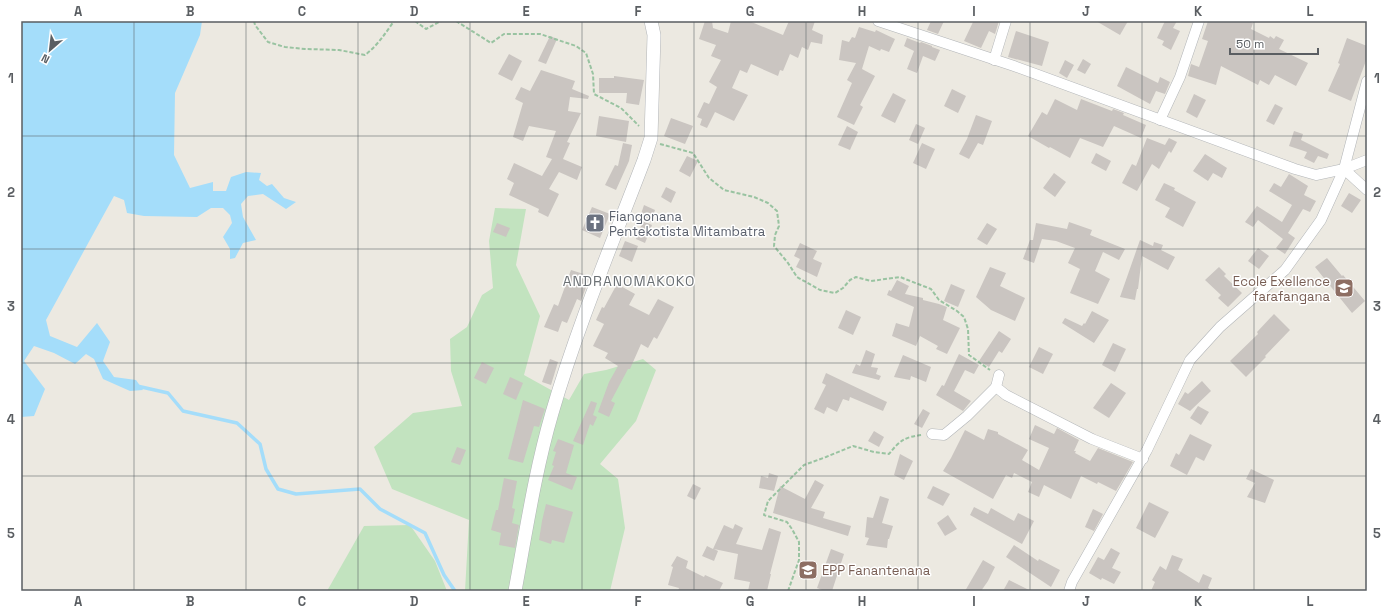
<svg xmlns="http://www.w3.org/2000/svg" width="1388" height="612" font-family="'Space Grotesk',sans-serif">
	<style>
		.green { fill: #c2e3bf }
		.water { fill: #a4ddfa }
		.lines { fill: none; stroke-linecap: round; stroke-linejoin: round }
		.stream { stroke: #a4ddfa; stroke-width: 3.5 }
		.building { fill: #cac5c1 }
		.minor-casing { stroke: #b2b5b8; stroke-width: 11 }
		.tertiary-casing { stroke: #b2b5b8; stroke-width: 14 }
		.path { stroke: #99c3a1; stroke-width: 2; stroke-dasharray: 4 2; stroke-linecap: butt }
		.minor { stroke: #fff; stroke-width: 10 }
		.tertiary { stroke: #fff; stroke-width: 13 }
		.grid { fill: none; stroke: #5a5e62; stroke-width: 1; stroke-opacity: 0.55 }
		.labels { text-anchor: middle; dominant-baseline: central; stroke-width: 3; stroke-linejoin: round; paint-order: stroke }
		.worship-label { font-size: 13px; fill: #5b616d; stroke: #fff; text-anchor: start }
		.education-label { font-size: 13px; fill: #785e54; stroke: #fff; text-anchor: end }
		.neighbourhood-label { font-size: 14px; letter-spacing: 1px; fill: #6b7074; stroke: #fff }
		.neatline { fill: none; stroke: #5a5e62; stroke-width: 1.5 }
		.grid-label { font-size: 13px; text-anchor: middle; font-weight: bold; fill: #5a5e62 }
	</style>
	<rect width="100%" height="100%" fill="#ece9e1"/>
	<g class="green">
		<path d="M495,208L526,209L516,265L540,316L524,375L569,400L584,374L606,370L643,359L656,370L636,421L600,464L618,479L625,528L610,591H465L469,520L392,489L374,447L413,413L462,406L451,371L450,339L467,327L482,295L493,288L489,241Z"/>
		<path d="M410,525L435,561L447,591H327L364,526Z"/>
	</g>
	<path class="water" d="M21,21H202L200,35L175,93L174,155L190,188L213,182V191H226L231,177L246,172L261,173L259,180L267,186L272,184L284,198L296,202L286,209L263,194L248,196L241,204L243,217L256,240L243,243L235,258L230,259V249L223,237L232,223L230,215L223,208H211L197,217L144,216L127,213L124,200L114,196L46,320L50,336L77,347L97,323L110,342L103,361L114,377L136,380L143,390L130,391L103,379L94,359L86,354L75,364L54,353L34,346L24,361L45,389L34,416L21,417Z"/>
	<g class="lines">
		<path class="stream" d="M137,386L168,393L183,411L237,423L260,444L266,469L278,489L296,494L360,489L380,509L425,533L444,575L455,591"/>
	</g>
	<g class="building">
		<path d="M705,21H712L713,28L728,33L731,21H749L783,35L789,21H815L812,30L823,35L822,44L811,42L808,50L802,47L798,58L790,54L783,71L780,70L778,76L751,64L747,73L740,70L732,88L748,95L734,121L715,112L707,128L700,125L702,119L697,117L704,102L709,104L717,87L709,82L721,60L711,56L716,45L699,39Z"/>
		<path d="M931,21H944L938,34L927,30Z"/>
		<path d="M971,21H999L995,34L989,31L981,48L964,41L973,22Z"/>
		<path d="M1096,21H1128L1120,35Z"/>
		<path d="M1165,21H1177L1173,28L1180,31L1171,50L1162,45L1164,41L1157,38Z"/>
		<path d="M1208,21H1247L1253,23L1251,29L1269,38L1270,36L1274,39L1276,36L1284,40L1279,49L1308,63L1296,86L1275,75L1269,85L1260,80L1258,85L1221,66L1216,85L1188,76L1191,64L1199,67L1208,41L1202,39Z"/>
		<path d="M859,27L875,32L876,30L895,39L889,52L881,49L880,51L869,46L862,69L875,76L860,105L863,107L854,125L837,117L852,83L847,80L856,63L839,60L842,40L849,42L852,37L855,38Z"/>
		<path d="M1016,31L1049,42L1042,66L1008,57Z"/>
		<path d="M550,36L557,39L546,64L538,61Z"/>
		<path d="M907,38L920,43L921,42L932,46V47L940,50L935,61L923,56L917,73L907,69L914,51L904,46Z"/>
		<path d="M1347,38L1367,46V58L1351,101L1328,91L1340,64L1338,63Z"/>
		<path d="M509,54L522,61L512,81L498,74Z"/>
		<path d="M1083,59L1091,64L1085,74L1077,70Z"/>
		<path d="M1065,60L1074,65L1067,78L1059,73Z"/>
		<path d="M1126,67L1158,83L1160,77L1170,82L1165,94L1156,91L1150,104L1117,86Z"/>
		<path d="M541,70L575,81L572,89L589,96L588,99L570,97L568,111L581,113L567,142L570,143L563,159L582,167L577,180L559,172L549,189L559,194L548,217L538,212L539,209L509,195L514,183L507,179L514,163L542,176L552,159L546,157L556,131L529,126L523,141L513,137L523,103L515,99L521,87L530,91Z"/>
		<path d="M614,76L644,80L639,105L626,103L627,93H599V78H614Z"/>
		<path d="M952,89L966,96L958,113L944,106Z"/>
		<path d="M893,93L906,100L895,123L881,116Z"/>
		<path d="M1194,94L1206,100L1197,118L1186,112Z"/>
		<path d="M1055,99L1077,110L1081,99L1112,111L1113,109L1124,113L1123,115L1146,125L1141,138L1114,126L1103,147L1080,138L1070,158L1050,147L1049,148L1028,136L1042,112L1047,115Z"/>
		<path d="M1275,104L1283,108L1274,125L1266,121Z"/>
		<path d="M976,115L992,121L983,145L978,143L969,159L959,154L967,139Z"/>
		<path d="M599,116L629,121L626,142L596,136Z"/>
		<path d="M671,118L693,126L685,144L664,136Z"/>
		<path d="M916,124L925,128L918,144L909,140Z"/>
		<path d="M847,126L858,132L850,150L838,145Z"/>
		<path d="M1294,131L1303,134L1301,140L1329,154L1327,159L1318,156L1314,163L1304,158L1307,152L1289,146Z"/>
		<path d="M1147,138L1165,145L1169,138L1177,142L1171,153L1169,151L1159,169L1152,164L1137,191L1122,183L1132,164L1136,166Z"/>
		<path d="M623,143L632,145L629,161L616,190L605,185L615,165L618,166Z"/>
		<path d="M922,143L935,149L926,169L913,163Z"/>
		<path d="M1096,153L1111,161L1106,171L1091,163Z"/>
		<path d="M1205,154L1227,168L1222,178L1213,173L1208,181L1193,171Z"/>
		<path d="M687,156L698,161L690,177L679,171Z"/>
		<path d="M1054,173L1066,182L1055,197L1043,188Z"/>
		<path d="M1289,174L1308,186L1304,195L1316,201L1310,212L1303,209L1288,233L1295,238L1285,254L1276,248L1283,239L1258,220L1253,227L1245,222L1257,206L1282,222L1292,205L1269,191L1274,183L1281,187Z"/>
		<path d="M1164,183L1175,188L1174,190L1196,202L1183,227L1165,217L1170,208L1155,200Z"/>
		<path d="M666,187L676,192L671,203L661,197Z"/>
		<path d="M1349,193L1361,200L1352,213L1341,206Z"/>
		<path d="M644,205L655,210L651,222L640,217Z"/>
		<path d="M592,207L610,214L600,238L582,230Z"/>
		<path d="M643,221L652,225L645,243L636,239Z"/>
		<path d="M1069,222L1092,230L1090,235L1125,249L1119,260L1103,252L1095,271L1110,279L1098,304L1070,293L1080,269L1068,263L1075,248L1056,241L1042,239L1034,263L1023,259L1030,240H1033L1036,223L1067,229Z"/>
		<path d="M497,223L510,228L506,237L493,232Z"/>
		<path d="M987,223L997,229L987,245L977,239Z"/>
		<path d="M1140,240L1153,246L1154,242L1163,245L1161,250L1175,257L1168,270L1142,256L1138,289H1137L1135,300L1120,297Z"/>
		<path d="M625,241L638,246L632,262L619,256Z"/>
		<path d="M800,243L817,251L813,259L822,263L817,277L796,267L800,259L794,256Z"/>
		<path d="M1258,248L1269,256L1259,269L1248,261Z"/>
		<path d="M1327,258L1342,276L1343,275L1365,301L1352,313L1315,267Z"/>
		<path d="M990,267L1006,273L1000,286L1025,298L1015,321L991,310L976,297Z"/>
		<path d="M1219,267L1226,274L1224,276L1242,293L1228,307L1218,298L1221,295L1205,280Z"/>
		<path d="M571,270L590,276L581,301L577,299L567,323L562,321L558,332L544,327L554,304L558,306Z"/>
		<path d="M897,280L909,286L905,294L923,298V300L939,304L947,307L943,320L960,328L947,354L936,349L938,346L920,336L916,346L892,336L896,323L909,327L914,307L887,295L889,290L891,291Z"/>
		<path d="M617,284L635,294L629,305L649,315L658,299L674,307L657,339L654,337L648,348L641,344L630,369H628L611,401L615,403L609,417L598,412L609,382L618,366L605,358L608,353L593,346L604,324L596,320L602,307L604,308Z"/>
		<path d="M951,284L965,290L958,307L944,301Z"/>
		<path d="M846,310L861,317L853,335L838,328Z"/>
		<path d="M1092,311L1109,320L1094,343L1062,323L1065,318L1082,326L1084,323L1085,324Z"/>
		<path d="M1274,314L1290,330L1265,356L1266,357L1246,377L1230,361L1258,334L1257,332Z"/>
		<path d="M999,331L1011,339L1002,353L999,351L989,367L979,361Z"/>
		<path d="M1113,343L1126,349L1115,372L1102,365Z"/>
		<path d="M1039,347L1053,354L1043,374L1029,367Z"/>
		<path d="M866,350L875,354L871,367L878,368L876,374L881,376L879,380L852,373L856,364L860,366Z"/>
		<path d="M959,354L979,365L974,374L965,370L954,391L971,401L963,411L936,395L942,385L944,386Z"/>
		<path d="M903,355L931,367L926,382L911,376L910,380L894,377Z"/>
		<path d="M550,359L558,362L551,385L542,382Z"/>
		<path d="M482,362L494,368L486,384L474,378Z"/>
		<path d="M826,373L887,402L883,411L850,397L849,401L843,399L837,412L827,407L824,414L814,409L826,385L822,383Z"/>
		<path d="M510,377L523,383L516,400L503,394Z"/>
		<path d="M1202,381L1211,391L1190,411L1178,404L1185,392L1188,394Z"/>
		<path d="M1111,383L1126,393L1109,418L1093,408Z"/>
		<path d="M523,400L545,409L539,427L534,426L523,463L508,459Z"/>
		<path d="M591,401L597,403L593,415L597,417L593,426L590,424L583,445L573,441Z"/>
		<path d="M1198,406L1209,412L1201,425L1190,418Z"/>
		<path d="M923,409L930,413L922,428L914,424Z"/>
		<path d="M1035,425L1054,434L1057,428L1079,440L1074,451H1076L1075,453L1090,461L1098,448L1133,462L1116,491L1098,482L1097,484L1081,476L1071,499L1044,485L1039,497L1028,492L1032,482L1014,473L1012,478L1006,475L993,499L943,471L951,458L965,430L984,440L988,429L998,432V434L1028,450L1022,460L1039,470L1049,448L1029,439Z"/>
		<path d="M874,431L884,437L879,447L868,441Z"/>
		<path d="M1190,434L1212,445L1204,461L1196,457L1187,475L1170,466L1176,453L1179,455Z"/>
		<path d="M558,439L574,445L566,473L577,477L572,490L548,480L554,466L552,465L556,452L553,451Z"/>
		<path d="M457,447L466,450L460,465L451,462Z"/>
		<path d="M900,454L913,461L904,480L894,475Z"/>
		<path d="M1251,469L1274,480L1265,503L1247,497L1255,483L1246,479Z"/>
		<path d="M769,473L778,476L774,491L759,488L761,476L768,478Z"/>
		<path d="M504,478L517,481L512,508L515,509L512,523L519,525L515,548L499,545L501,533L491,530L496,510H498Z"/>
		<path d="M815,480L824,485L811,508L825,512L823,518L851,526L848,536L773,513L780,486L805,499Z"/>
		<path d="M693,484L701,488L695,500L687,496Z"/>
		<path d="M933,486L950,494L943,506L927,498Z"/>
		<path d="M880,496L889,499L882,523L893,526L889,539H888L887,548L866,545L869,538L865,537L867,517L873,518Z"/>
		<path d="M1149,502L1169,512L1155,538L1136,528Z"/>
		<path d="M546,504L573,512L564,543L552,540L551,544L539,540L542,521Z"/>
		<path d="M974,507L988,514L991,508L1014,521L1018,513L1034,521L1022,544L970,515Z"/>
		<path d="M1093,509L1103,514L1094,531L1085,527Z"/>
		<path d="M948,515L957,529L945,536L937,523Z"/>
		<path d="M735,524L743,528L736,544L762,550L769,528L781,532L770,574H771L767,591H748L750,582L734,579L738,554L714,549L718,551L714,561L702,556L707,546L713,549L724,525L733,529Z"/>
		<path d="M1014,545L1038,561L1039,559L1060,570L1051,587L1006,557Z"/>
		<path d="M1111,548L1120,553L1112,568L1121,572L1114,584L1102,578L1101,580L1089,573L1098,557L1104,560Z"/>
		<path d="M831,549L844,554L832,591H825L817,588Z"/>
		<path d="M1172,555L1183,559L1178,570L1199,583L1203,574L1212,578L1208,588L1213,591H1151L1155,582L1152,580L1160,566L1166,570Z"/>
		<path d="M677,556L688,561L686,568L704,577L705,575L723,583L719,591H678L679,588L668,585L673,567L671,566Z"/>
		<path d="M983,560L995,567L988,581L981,591H965Z"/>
		<path d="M1009,580L1031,591H1003Z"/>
	</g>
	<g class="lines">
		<defs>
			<g id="minor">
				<path d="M878,21L1014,66L1295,169L1316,175L1344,169L1367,160"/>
				<path d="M994,60L1006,21"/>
				<path d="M1160,120L1180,77L1199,21"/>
				<path d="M1344,169L1367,190"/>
				<path d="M999,375L996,387L1006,395L1092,439L1143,459"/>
				<path d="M932,434L944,435L967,416L996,387"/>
				<path d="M1069,591L1072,582L1147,450L1190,360L1220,327L1285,270L1321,220L1344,169L1367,81"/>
			</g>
			<path id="tertiary" d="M515,591C526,532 535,471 552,413C577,327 612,244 644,160L651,138L654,35L651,21"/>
		</defs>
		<use href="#minor" class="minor-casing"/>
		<use href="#tertiary" class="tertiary-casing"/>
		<g class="path">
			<path d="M254,21L255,25L268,42L285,47L305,49L339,50L365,55C377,46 385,34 394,21"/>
			<path d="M415,21L426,29L441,21"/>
			<path d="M456,21L491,43L504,34H540L576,46L586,53L593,74L594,94L621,108L639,126"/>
			<path d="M660,144L693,153L709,178L724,190L754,197L768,203L777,211L779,226L775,235L774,246L788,263L797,277L820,290L835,293L843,288L850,280L856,277L871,281L900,277L931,289L939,300L957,311L964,317L968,329L969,355L990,370"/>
			<path d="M788,591L799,560V542L792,529L787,522L764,515L768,501L804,465L826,457L853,446L874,452L889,454C900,440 905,437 922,435"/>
		</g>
		<use href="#minor" class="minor"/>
		<use href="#tertiary" class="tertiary"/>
	</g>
	<path class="grid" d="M134,21V591M246,21V591M358,21V591M470,21V591M582,21V591M694,21V591M806,21V591M918,21V591M1030,21V591M1142,21V591M1254,21V591M21,136H1367M21,249H1367M21,363H1367M21,476H1367"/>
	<defs>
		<symbol id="church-square" viewBox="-11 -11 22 22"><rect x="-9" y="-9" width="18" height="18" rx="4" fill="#6b7280" stroke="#fff"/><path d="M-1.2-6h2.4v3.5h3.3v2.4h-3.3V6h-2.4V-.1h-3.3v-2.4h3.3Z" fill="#fff"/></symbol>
		<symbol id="school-square" viewBox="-11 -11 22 22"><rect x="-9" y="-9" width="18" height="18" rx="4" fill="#8d6e63" stroke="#fff"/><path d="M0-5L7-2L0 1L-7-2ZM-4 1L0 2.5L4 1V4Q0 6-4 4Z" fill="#fff"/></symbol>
	</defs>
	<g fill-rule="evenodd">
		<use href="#church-square" x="584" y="212" width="22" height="22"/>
		<use href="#school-square" x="1333" y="277" width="22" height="22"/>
		<use href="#school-square" x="797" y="559" width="22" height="22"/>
	</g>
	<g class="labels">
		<g class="worship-label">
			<text x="609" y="216">Fiangonana<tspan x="609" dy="15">Pentekotista Mitambatra</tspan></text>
		</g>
		<g class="education-label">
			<text x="1330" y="281">Ecole Exellence<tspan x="1330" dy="15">farafangana</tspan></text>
			<text x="822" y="570" text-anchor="start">EPP Fanantenana</text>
		</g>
		<g class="neighbourhood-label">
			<text x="629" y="281">ANDRANOMAKOKO</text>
		</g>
	</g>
	<rect width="1388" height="612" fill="none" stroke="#ffffff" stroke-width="44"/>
	<g transform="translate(50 50) rotate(208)" stroke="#ffffff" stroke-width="3" paint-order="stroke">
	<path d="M0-3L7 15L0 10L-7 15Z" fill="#5a5e62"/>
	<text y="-6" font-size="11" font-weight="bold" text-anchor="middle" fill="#5a5e62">N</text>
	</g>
	<path d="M1230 48v6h88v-6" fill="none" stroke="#5a5e62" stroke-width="2"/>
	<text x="1236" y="48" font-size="12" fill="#5a5e62" stroke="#ffffff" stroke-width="3" paint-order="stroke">50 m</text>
	<rect x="22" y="22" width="1344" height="568" class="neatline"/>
	<g class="grid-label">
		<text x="78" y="16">A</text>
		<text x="190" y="16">B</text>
		<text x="302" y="16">C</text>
		<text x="414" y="16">D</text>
		<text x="526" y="16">E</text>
		<text x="638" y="16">F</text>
		<text x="750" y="16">G</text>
		<text x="862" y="16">H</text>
		<text x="974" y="16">I</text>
		<text x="1086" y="16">J</text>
		<text x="1198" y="16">K</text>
		<text x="1310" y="16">L</text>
		<text x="11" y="83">1</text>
		<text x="1377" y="83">1</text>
		<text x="11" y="197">2</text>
		<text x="1377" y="197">2</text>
		<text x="11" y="311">3</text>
		<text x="1377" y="311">3</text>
		<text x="11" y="424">4</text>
		<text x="1377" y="424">4</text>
		<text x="11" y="538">5</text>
		<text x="1377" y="538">5</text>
		<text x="78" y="606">A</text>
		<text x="190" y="606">B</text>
		<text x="302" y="606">C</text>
		<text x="414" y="606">D</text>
		<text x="526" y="606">E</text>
		<text x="638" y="606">F</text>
		<text x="750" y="606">G</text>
		<text x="862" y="606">H</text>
		<text x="974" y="606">I</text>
		<text x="1086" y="606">J</text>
		<text x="1198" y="606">K</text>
		<text x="1310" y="606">L</text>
	</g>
</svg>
